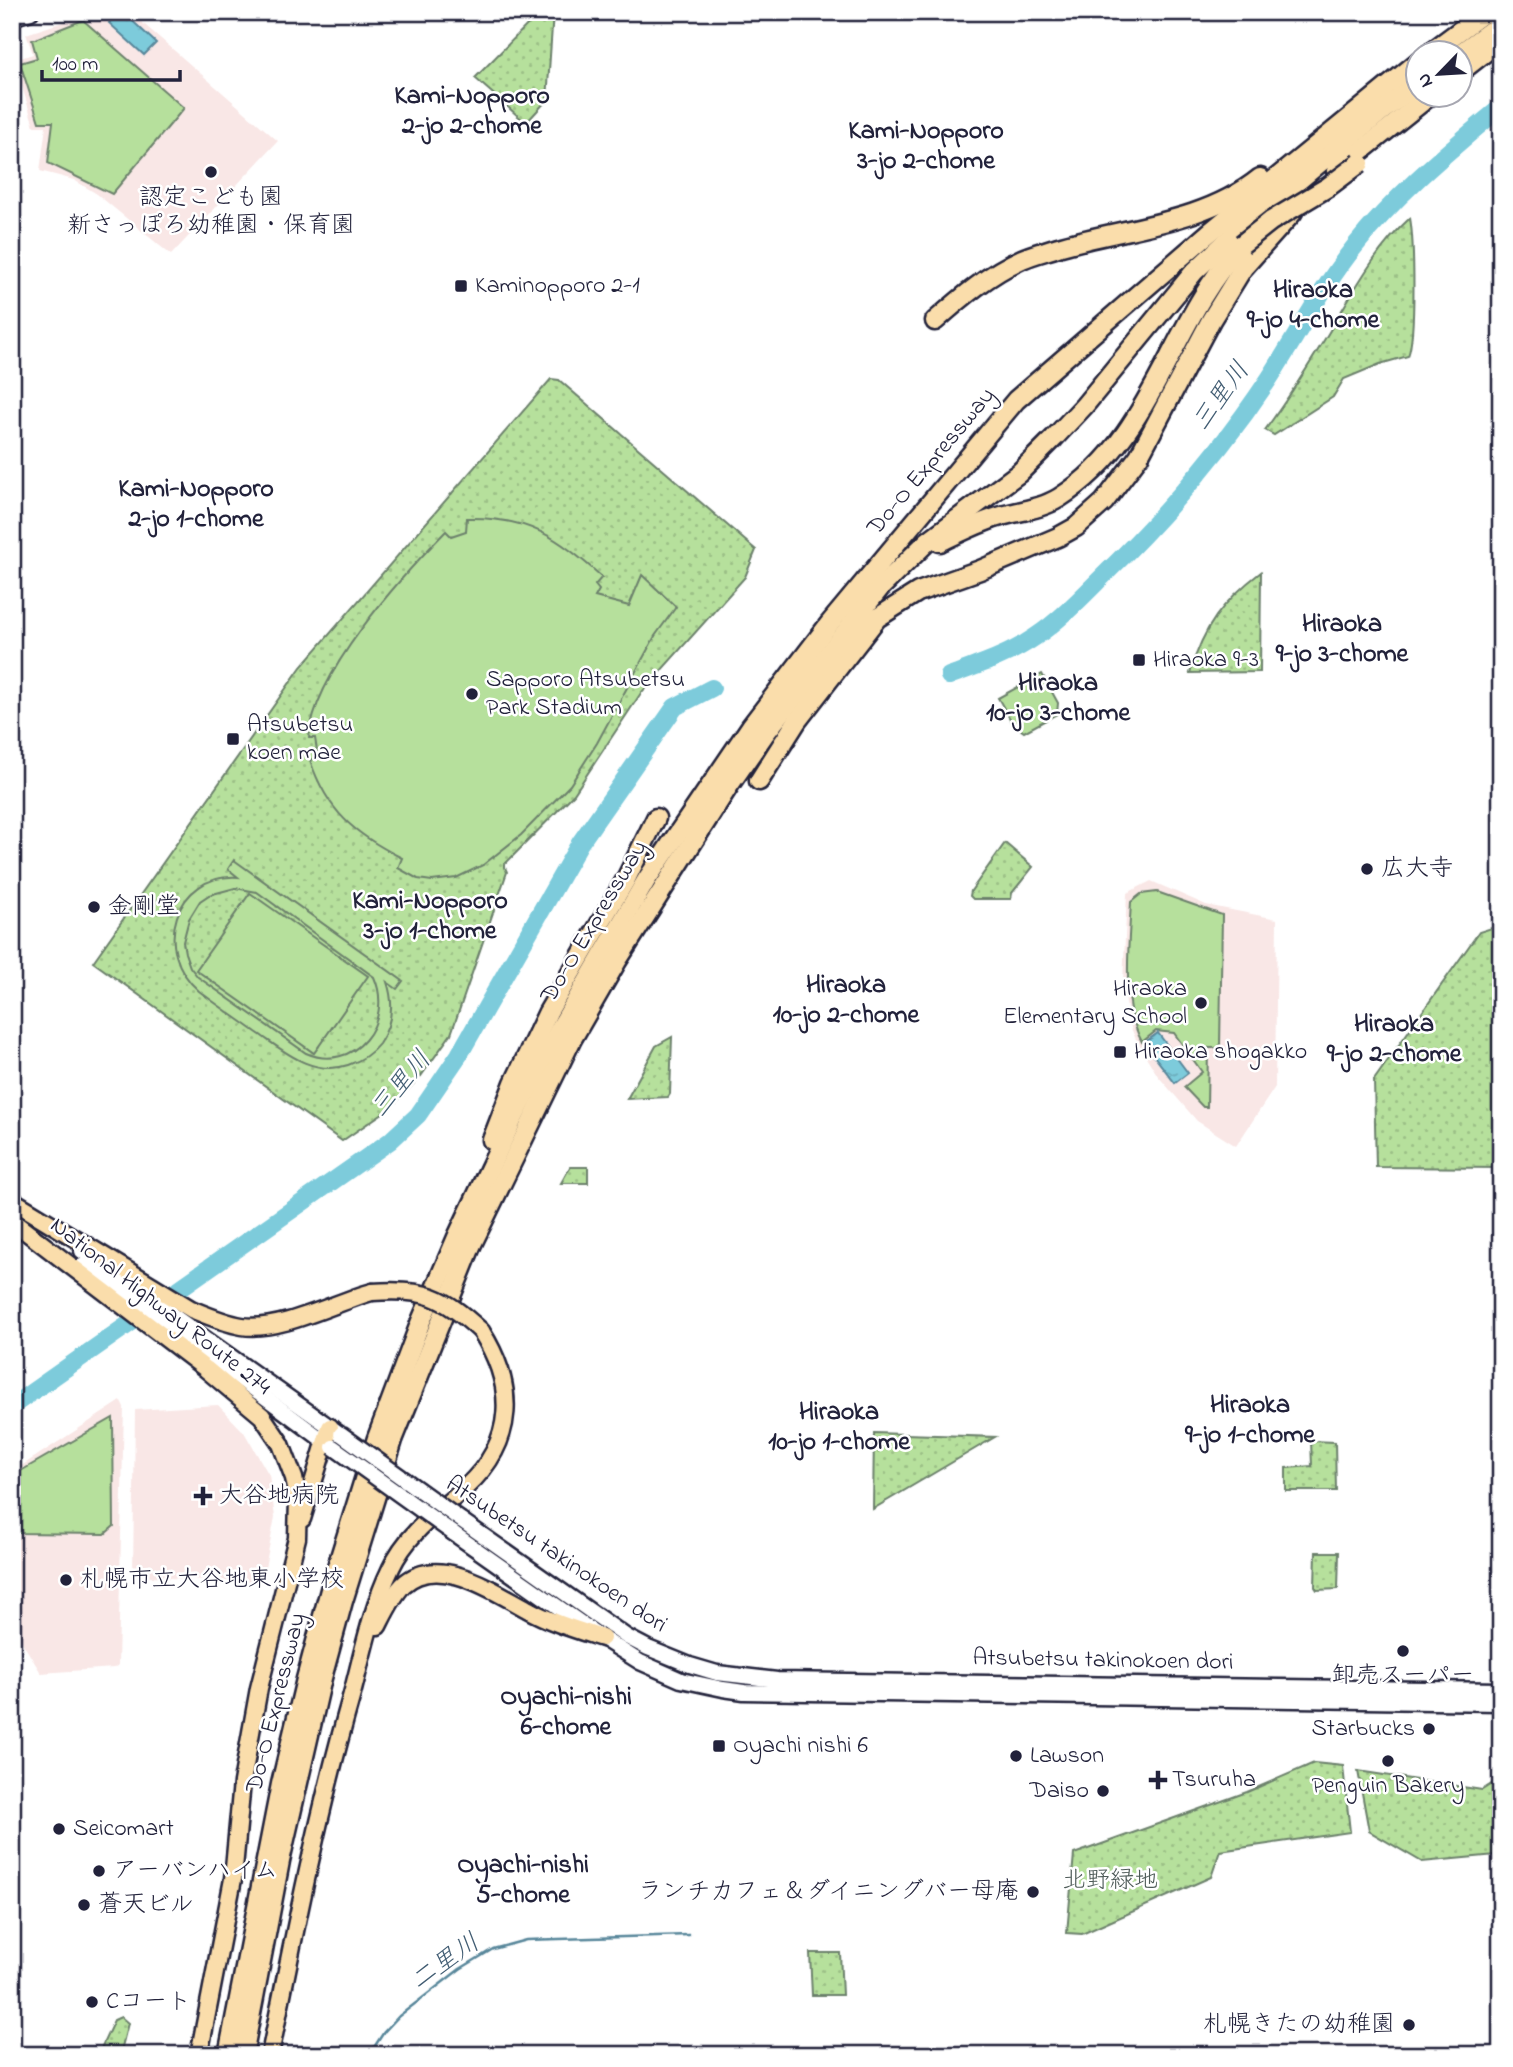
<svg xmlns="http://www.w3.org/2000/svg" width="1513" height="2067" font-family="'Indie Flower','Klee One',sans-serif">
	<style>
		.built { fill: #f9e7e6 }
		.green { fill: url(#green-dots); stroke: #6c816c; stroke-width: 2 }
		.pitch { fill: #b6e09c; stroke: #6c816c; stroke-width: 2; fill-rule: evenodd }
		.water { fill: url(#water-ripples); stroke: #59879b; stroke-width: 2 }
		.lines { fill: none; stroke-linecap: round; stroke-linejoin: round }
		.stream { stroke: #59879b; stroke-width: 2.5 }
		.river { stroke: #7dcbdb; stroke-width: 18 }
		.secondary-casing { stroke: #22223b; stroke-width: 19 }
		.trunk-casing { stroke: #22223b; stroke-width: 21 }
		.motorway-casing { stroke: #22223b; stroke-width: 23 }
		.secondary { stroke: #fff; stroke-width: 14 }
		.trunk { stroke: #faddab; stroke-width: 16 }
		.motorway { stroke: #faddab; stroke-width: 18 }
		.secondary-bridge-casing { stroke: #22223b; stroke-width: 19; stroke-linecap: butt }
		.trunk-bridge-casing { stroke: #22223b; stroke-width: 21; stroke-linecap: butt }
		.motorway-bridge-casing { stroke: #22223b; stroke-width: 23; stroke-linecap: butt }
		.secondary-bridge { stroke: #fff; stroke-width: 14 }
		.trunk-bridge { stroke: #faddab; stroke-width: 16 }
		.motorway-bridge { stroke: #faddab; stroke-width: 18 }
		.poi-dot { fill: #22223b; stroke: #fff; stroke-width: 2.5 }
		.labels { text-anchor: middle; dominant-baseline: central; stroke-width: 5; stroke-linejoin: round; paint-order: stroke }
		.poi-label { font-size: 24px; fill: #22223b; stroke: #fff; text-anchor: start }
		.street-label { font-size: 24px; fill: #22223b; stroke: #fff }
		.park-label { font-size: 24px; fill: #4e5b58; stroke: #fff }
		.neighbourhood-label { font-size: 26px; font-weight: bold; fill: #22223b; stroke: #fff }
		.water-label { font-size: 26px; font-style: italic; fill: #425d73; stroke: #fff }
	</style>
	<defs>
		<pattern id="green-dots" width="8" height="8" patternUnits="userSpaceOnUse" patternTransform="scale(1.75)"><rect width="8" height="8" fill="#b6e09c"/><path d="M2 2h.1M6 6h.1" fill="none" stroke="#9cc087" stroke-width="1.8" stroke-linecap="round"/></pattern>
		<pattern id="water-ripples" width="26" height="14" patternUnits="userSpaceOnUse" patternTransform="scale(1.75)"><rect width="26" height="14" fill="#7dcbdb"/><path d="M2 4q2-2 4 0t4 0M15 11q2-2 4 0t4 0" fill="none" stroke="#6caebd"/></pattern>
	</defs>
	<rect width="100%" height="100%" fill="#fff"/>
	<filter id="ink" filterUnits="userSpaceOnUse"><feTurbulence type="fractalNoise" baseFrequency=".0143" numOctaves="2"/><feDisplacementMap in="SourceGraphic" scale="14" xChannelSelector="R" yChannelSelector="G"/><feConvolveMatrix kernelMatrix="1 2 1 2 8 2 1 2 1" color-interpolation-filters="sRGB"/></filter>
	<g filter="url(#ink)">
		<g class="built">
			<path d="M94,12H130L278,141L171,255L97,194L74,180L40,171L46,126H34L14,60L33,54L26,34Z"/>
			<path d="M1151,881L1206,905L1277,919L1275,1087L1236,1146L1197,1121L1158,1076L1137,1042L1129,1023L1123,983L1127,893Z"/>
			<path d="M121,1401L124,1407L118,1665L114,1668L41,1673L12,1626V1472Z"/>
			<path d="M218,1405L244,1432L269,1475L275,1517L262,1583L133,1576L135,1410Z"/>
		</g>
		<g class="green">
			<path d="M540,12H553L547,100L526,123L475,78Z"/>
			<path d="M1410,218C1414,241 1416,336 1408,356L1380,364L1344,379L1333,397L1274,435L1265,430C1291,395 1313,359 1335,322C1357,285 1378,247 1410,218Z"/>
			<path d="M551,379L559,380L756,550L745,577L641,693L574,794L504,865L507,872L451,1034L421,1076L390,1108L342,1141L93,962L301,667Z"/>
			<path d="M1261,572L1260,672L1190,673C1203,627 1223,601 1261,572Z"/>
			<path d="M1005,843L1033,867L1012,893L1011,899H973L970,896L971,891Z"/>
			<path d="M1501,925V1168L1376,1167L1374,1080L1479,932Z"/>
			<path d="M672,1037L670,1094L668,1097L627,1099L656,1046Z"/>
			<path d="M570,1167H588V1183H561Z"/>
			<path d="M874,1433L995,1437L873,1509Z"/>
			<path d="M1311,1441L1335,1442L1336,1491H1286V1468L1312,1466Z"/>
			<path d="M1316,1552H1339L1338,1589L1317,1590L1315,1587Z"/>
			<path d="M1314,1763L1343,1766L1350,1832L1220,1851L1211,1877L1082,1934L1067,1933L1074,1854L1247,1792Z"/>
			<path d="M1358,1771L1482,1790L1501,1778V1852L1496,1855L1422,1862L1369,1831Z"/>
			<path d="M810,1953H840L842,1995H812Z"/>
			<path d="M121,2017L128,2023L120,2055H98L114,2020Z"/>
		</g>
		<g class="pitch">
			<path d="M83,20L184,108L112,194L48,163L53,122H39L20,63L37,58L32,40Z"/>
			<path d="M467,518C530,517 557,537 602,577L595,585L599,590L595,597L629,606L642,575L676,607L655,636L597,743L570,785L521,835L483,865L456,878L432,881L418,879L398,868L402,858C354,834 327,811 310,760L318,757L315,738H309C314,673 401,577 446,531L451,536L466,531Z"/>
			<path d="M1042,674L1058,703L1057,714L1024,732L1013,724L998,698Z"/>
			<path d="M234,860L403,981L397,989L387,982C394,1003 392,1025 379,1044C371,1054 360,1061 348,1065C312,1077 284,1051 256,1032C237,1018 217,1005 199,991C151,950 175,873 238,877L228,869ZM235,888L257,892L374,977C394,1022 354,1074 306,1053L198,977L190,967L185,953L183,942L189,919L200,901L209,895Z"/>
			<path d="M1157,892L1222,915L1220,1048H1208L1207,1107H1203L1184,1087L1202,1072L1174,1033L1156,1031L1142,1042C1121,1004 1129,945 1131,902L1141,894Z"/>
			<path d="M250,893L368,976L314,1053L196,970Z"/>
			<path d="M113,1418L114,1526L105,1534L16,1533L12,1527V1476Z"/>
		</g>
		<g class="water">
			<path d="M118,12H123L156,43L144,55L109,23Z"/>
			<path d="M1158,1033L1188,1073L1175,1083L1144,1043Z"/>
		</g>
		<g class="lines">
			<path class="stream" d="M369,2055L384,2032L399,2016L460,1969L493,1949L526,1940L689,1935"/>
			<g class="river">
				<path d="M949,676C979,665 1009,655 1035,637C1060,620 1081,598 1102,577C1164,517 1221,451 1269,379C1298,334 1322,287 1355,246C1398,192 1449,151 1501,107"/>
				<path d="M12,1406L390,1141L418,1115L459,1055L580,843L675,707L712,688"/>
			</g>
			<defs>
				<g id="secondary">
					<path d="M12,18L31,12"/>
					<path d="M82,1251L340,1434"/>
					<path d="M82,1266L172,1328L332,1447"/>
					<path d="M461,1520L627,1637L648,1648L690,1665L717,1673L777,1680L1501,1690"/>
					<path d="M453,1533L602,1638L640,1662L681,1680L723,1689L744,1692L1501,1703"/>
				</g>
				<g id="trunk">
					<path d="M12,1200L191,1309C208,1316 224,1323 242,1326C280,1332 336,1302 372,1292"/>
					<path d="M12,1221L206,1369L262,1416L281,1444L294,1478L298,1499L297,1538L259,1688L242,1782L233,1879L199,2055"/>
					<path d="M302,1519L330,1427"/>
					<path d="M378,1626C385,1612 392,1597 403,1585C438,1552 495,1592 527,1609C550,1622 577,1630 602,1638"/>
					<path d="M270,2055C294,1934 318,1813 352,1694C363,1652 372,1607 391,1568C407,1533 438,1512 466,1487C516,1441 516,1386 481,1331"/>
				</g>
				<g id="motorway">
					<path d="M1431,52L1485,12"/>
					<path d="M1460,53L1501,23"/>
					<path d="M1460,72L1501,40"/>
					<path d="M1336,171L1432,94"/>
					<path d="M935,321C962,297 989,274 1022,259C1033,254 1046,251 1058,247C1125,227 1203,224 1260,178"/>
					<path d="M940,542C959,533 978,523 998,517C1019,511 1041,509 1059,498C1155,437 1168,323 1242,244"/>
					<path d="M759,781L797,721L877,618L918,592L980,570L1058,537L1076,527L1104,502L1139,456L1211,320L1243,268L1293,212"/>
					<path d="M492,1140L514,1083L548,1012L625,881L656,818"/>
					<path d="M228,2055L281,1784L306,1679L331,1586L377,1438L421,1321L458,1235L513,1119L560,1028L647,879L751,726L830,623L1016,400L1209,233L1418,62"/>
					<path d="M243,2055L280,1861L322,1678L343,1601L393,1440L472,1244L572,1039L617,961L730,784L764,735L880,588L928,541L1019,473L1054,438L1084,406L1194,272L1231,237L1382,111L1418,84"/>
				</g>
			</defs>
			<use href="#secondary" class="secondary-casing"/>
			<use href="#trunk" class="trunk-casing"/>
			<use href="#motorway" class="motorway-casing"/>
			<use href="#secondary" class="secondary"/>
			<use href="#trunk" class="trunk"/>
			<use href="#motorway" class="motorway"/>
			<defs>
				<g id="secondary-bridge">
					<path d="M341,1434L461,1520"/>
					<path d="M333,1447L453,1533"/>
				</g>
				<path id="trunk-bridge" d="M372,1292C425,1288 443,1296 481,1331"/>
				<path id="motorway-bridge" d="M1242,244L1271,221L1328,187L1360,163"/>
			</defs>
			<use href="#secondary-bridge" class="secondary-bridge-casing"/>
			<use href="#trunk-bridge" class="trunk-bridge-casing"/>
			<use href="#motorway-bridge" class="motorway-bridge-casing"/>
			<use href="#secondary-bridge" class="secondary-bridge"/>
			<use href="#trunk-bridge" class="trunk-bridge"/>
			<use href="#motorway-bridge" class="motorway-bridge"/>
		</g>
	</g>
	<g class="poi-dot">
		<circle cx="211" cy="172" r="7"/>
		<rect x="454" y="279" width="14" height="14" rx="3.5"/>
		<rect x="1132" y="653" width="14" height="14" rx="3.5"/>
		<circle cx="472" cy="694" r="7"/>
		<rect x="226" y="732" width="14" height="14" rx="3.5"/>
		<circle cx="1367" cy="869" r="7"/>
		<circle cx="94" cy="907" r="7"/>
		<circle cx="1201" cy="1003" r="7"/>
		<rect x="1113" y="1045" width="14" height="14" rx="3.5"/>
		<path d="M199.5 1485.5h7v7h7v7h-7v7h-7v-7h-7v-7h7z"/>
		<circle cx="66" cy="1580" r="7"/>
		<circle cx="1403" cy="1651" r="7"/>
		<circle cx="1429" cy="1729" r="7"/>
		<rect x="712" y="1739" width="14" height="14" rx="3.5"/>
		<circle cx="1016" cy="1756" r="7"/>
		<circle cx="1388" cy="1761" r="7"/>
		<path d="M1154.5 1769.5h7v7h7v7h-7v7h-7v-7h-7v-7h7z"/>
		<circle cx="1103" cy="1791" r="7"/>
		<circle cx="59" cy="1829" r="7"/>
		<circle cx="99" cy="1871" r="7"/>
		<circle cx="1033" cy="1892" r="7"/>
		<circle cx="84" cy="1905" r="7"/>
		<circle cx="92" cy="2002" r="7"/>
		<circle cx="1409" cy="2025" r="7"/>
	</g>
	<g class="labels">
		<g class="poi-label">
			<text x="211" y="198" text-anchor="middle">認定こども園<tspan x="211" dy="28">新さっぽろ幼稚園・保育園</tspan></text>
			<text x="475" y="286">Kaminopporo 2-1</text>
			<text x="1153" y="660">Hiraoka 9-3</text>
			<text x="486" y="680">Sapporo Atsubetsu<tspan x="486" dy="28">Park Stadium</tspan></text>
			<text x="247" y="725">Atsubetsu<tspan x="247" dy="28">koen mae</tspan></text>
			<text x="1381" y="869">広大寺</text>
			<text x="108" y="907">金剛堂</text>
			<text x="1187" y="989" text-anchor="end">Hiraoka<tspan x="1187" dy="28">Elementary School</tspan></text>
			<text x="1134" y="1052">Hiraoka shogakko</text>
			<text x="219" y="1496">大谷地病院</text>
			<text x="80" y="1580">札幌市立大谷地東小学校</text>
			<text x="1403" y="1676" text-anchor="middle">卸売スーパー</text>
			<text x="1415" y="1729" text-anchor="end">Starbucks</text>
			<text x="733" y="1746">Oyachi nishi 6</text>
			<text x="1030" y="1756">Lawson</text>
			<text x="1172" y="1780">Tsuruha</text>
			<text x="1388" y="1786" text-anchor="middle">Penguin Bakery</text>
			<text x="1089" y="1791" text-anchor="end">Daiso</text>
			<text x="73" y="1829">Seicomart</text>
			<text x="113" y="1871">アーバンハイム</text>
			<text x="1019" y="1892" text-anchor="end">ランチカフェ＆ダイニングバー母庵</text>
			<text x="98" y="1905">蒼天ビル</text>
			<text x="106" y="2002">Cコート</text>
			<text x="1395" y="2025" text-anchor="end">札幌きたの幼稚園</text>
		</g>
		<g class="street-label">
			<text transform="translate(932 462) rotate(-50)">Do-O Expressway</text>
			<text transform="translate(595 922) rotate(-59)">Do-O Expressway</text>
			<text transform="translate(160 1307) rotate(38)">National Highway Route 274</text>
			<text transform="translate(556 1555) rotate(34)">Atsubetsu takinokoen dori</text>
			<text transform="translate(1103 1661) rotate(1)">Atsubetsu takinokoen dori</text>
			<text transform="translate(277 1703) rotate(-76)">Do-O Expressway</text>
		</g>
		<g class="park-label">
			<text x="1110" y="1881">北野緑地</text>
		</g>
		<g class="neighbourhood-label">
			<text x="472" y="97">Kami-Nopporo<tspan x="472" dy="30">2-jo 2-chome</tspan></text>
			<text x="926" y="132">Kami-Nopporo<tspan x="926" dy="30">3-jo 2-chome</tspan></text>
			<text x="1313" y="291">Hiraoka<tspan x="1313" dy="30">9-jo 4-chome</tspan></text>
			<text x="196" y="490">Kami-Nopporo<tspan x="196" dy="30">2-jo 1-chome</tspan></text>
			<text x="1342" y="625">Hiraoka<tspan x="1342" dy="30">9-jo 3-chome</tspan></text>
			<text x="1058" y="684">Hiraoka<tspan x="1058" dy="30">10-jo 3-chome</tspan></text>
			<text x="430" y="902">Kami-Nopporo<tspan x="430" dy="30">3-jo 1-chome</tspan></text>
			<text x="846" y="986">Hiraoka<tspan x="846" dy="30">10-jo 2-chome</tspan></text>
			<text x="1394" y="1025">Hiraoka<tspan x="1394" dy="30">9-jo 2-chome</tspan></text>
			<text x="1250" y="1406">Hiraoka<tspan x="1250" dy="30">9-jo 1-chome</tspan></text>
			<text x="839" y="1413">Hiraoka<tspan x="839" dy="30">10-jo 1-chome</tspan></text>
			<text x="566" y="1698">Oyachi-nishi<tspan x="566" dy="30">6-chome</tspan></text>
			<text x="523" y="1866">Oyachi-nishi<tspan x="523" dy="30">5-chome</tspan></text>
		</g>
		<g class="water-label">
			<text transform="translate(1222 397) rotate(-54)">三里川</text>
			<text transform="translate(402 1085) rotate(-50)">三里川</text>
			<text transform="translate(446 1963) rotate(-35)">二里川</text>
		</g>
	</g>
	<rect width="1513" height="2067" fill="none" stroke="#fff" stroke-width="42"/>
	<rect x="21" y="21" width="1471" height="2025" fill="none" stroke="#22223b" stroke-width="2.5" filter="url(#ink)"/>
	<g transform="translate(1439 74) rotate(245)"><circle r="33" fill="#ffffff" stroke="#a7a7b1" stroke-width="2"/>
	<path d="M0-5L12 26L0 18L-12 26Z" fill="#22223b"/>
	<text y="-10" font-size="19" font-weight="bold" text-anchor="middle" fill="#22223b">N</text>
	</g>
	<path d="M42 70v10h138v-10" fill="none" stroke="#22223b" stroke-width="3.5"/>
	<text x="52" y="70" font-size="21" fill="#22223b" stroke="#ffffff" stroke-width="5" paint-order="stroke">100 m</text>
</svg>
